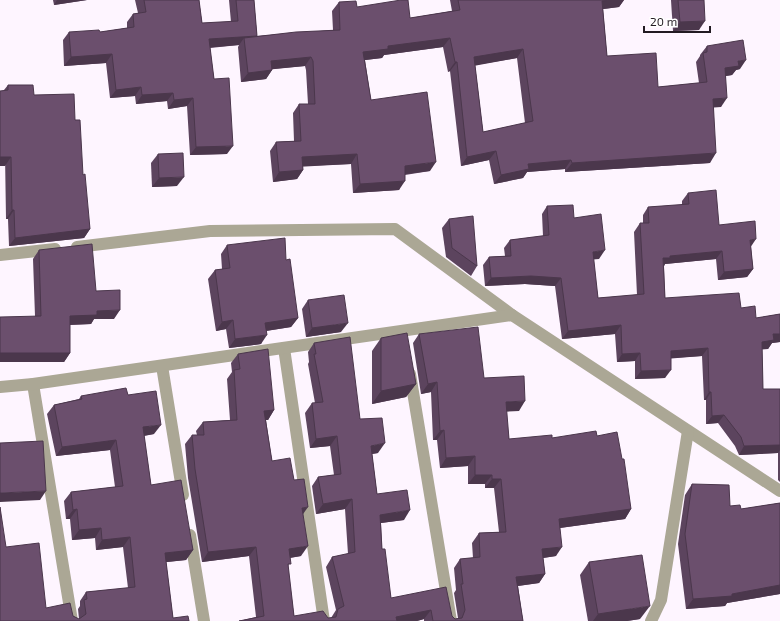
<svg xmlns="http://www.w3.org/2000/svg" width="780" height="621" font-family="'Exo 2',sans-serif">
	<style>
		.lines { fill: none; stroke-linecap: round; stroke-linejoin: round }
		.minor { stroke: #aba795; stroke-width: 12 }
		.wall { fill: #5c445e; fill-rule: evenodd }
		.shaded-wall { fill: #4b374c }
		.building { fill: #6b4f6d; stroke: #4b374c; fill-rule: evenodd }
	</style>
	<rect width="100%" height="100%" fill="#fef5ff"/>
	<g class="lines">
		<g class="minor">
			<path d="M77,247L210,231L395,229L512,315L780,491"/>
			<path d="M0,255L55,249"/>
			<path d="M284,348L324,621"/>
			<path d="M162,366L183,495"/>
			<path d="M410,374L451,621"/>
			<path d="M33,384L72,621"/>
			<path d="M0,387L33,384L512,315"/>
			<path d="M190,535L204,621"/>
			<path d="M651,621L661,600L688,431"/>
		</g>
	</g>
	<g class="wall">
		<path d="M53,0H87L54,5Z"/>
		<path d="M135,0H199L202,23L231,22L229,0H254L257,36L333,30L332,11L339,2L357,7L410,18L452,11L450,0H624L619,7L603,9L607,56L658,87L699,83L696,62L700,56V55L707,46L740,69L736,70L732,75L726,76L721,107H714L710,163L565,172V169L527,172L523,178L494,184L489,160L461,166L450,71L448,72L443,47L384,55L382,58L365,60L371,100L430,171L405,175L399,190L353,193L351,164L303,166V170L297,179L273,182L270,151L276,142L294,141L293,113L299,104H308L306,70L305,66L272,69V70L266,79L241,82L238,47L239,45L210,48L214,79L227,154L190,155L187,106L168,109L167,101L136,104L135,96L110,98L106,63L64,66L63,40L69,32H100L127,28V22L133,14L138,13ZM517,58L525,123L483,132L475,65Z"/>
		<path d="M671,0H704L699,30L673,31Z"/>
		<path d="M8,85L34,95L75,120L90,229L84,238L9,246L8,219H6L4,90Z"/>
		<path d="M158,154L177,186L152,187L151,163Z"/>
		<path d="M688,193L719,225L751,247L753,269L747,277L718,280L716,259L665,264L664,266L665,298L741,308L756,318L780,314V342L772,343L768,349H762L763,389H780V482L778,480V453L739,455L735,446L718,423L706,424V400H704L702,356L671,358L665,378L635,379V361L617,362L615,334L562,339L555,286L525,284L485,286L483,265L489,257L505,256L504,248L510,240L543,236L542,214L547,206L574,218L599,259H593L598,298L637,295L634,232L640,223H643V215L648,207L682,205V201Z"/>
		<path d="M449,219L477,266L471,276L446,257L442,228Z"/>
		<path d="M227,245L286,260L298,318L291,327L266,331L261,344L229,348L226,329L216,331L208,279L215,270L222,269L221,254Z"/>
		<path d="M39,250L96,291L114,319H94L91,324L70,325V353L64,362H0L35,316L33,259Z"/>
		<path d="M308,300L341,332L306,337L302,309Z"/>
		<path d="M419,334L484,378L519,411H506L509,439L552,438L597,436L631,509L625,519L560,528L556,556L543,558L545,574L539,583L518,586L523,621H424V619L417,621H239L256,617L249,556L202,562L188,478L185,444L192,435H197L196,431L203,422L230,420L227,379L232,372L231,363L238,354L274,410L268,420H266L272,461L294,480L303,514L301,556L290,558L288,567L294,616L328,618H331L336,610L326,567L332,557L348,554L345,509L316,514L312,486L318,477L334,475L330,446L310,448L305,413L312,403H315L308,364L309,362L308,352L314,343L360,419L378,453L372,454L377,494L404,520L381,523L382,549L391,598L452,616L455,619L458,618L454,593L456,590L454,568L460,559L473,558L472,543L479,533L499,532L494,488H485V484H468V466L440,468L437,440H433L431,392L421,394L413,343Z"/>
		<path d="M381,338L416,384L406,397L372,404V351Z"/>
		<path d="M128,395L154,434L144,436L151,485L193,550L186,560L166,562L173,618L0,621L6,547L46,608L73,616L79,619L78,609L80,606V601L86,592L128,588L123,547L96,550L95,538L72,540L70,519H66L64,501L71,492L115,487L110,450L56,456L47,414L54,405L79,399L81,396Z"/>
		<path d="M692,484L730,506L741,509L780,503V594L727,603L725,606L686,609L678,544L685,495Z"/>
		<path d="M589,562L640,619L627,621H588L580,575Z"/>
	</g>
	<g class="shaded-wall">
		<path d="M57,0H87L54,5Z"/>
		<path d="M610,0H624L619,7L596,10L602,1Z"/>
		<path d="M705,21L699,30L673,31L680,22Z"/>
		<path d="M257,36L251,44L244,38L239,45L203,48L209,39Z"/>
		<path d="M450,38L443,47L384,55L382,58L357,61L363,52L388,46Z"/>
		<path d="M523,49L517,58L468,67L474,57Z"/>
		<path d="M112,54L106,63L64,66L71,57Z"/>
		<path d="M311,57L305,66L265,70L271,61Z"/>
		<path d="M746,60L740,69L736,70L732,75L719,77L725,68L738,61Z"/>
		<path d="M455,62H457L450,71L448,72Z"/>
		<path d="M272,70L266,79L241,82L248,73Z"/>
		<path d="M141,87L135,96L110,98L116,90Z"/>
		<path d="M173,93L167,101L136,104L142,95Z"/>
		<path d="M193,98L187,106L168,109L174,100Z"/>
		<path d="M727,98L721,107L707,108L713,99Z"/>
		<path d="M233,146L227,154L190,155L196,147Z"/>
		<path d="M496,151L489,160L461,166L467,157Z"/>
		<path d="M716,153L710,163L565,172L572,163Z"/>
		<path d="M357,154L351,164L296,167L302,157Z"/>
		<path d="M0,157H11L5,166H0Z"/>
		<path d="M571,160L565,169L527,172L523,178L494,184L501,175L528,164Z"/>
		<path d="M436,162L430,171L398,175L405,166Z"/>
		<path d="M303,170L297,179L273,182L279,172Z"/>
		<path d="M184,177L177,186L152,187L159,178Z"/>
		<path d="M405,181L399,190L353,193L360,184Z"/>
		<path d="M12,210H14L8,219H6Z"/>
		<path d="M90,229L84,238L9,246L15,238Z"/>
		<path d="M756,239L750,248V240Z"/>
		<path d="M605,250L599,259L587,260L593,252Z"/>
		<path d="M722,251L716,259L665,264L664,266L663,258L670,256Z"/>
		<path d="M753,269L747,277L718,280L724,272Z"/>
		<path d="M531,276L561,278L555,286L525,284L485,286L491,278Z"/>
		<path d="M120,310L114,319H94L91,324L64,325L70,316L97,311Z"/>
		<path d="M298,318L291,327L259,332L265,323Z"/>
		<path d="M233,320L226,329L216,331L222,322Z"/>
		<path d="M348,323L341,332L306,337L312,328Z"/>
		<path d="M621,325L615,334L562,339L568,331Z"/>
		<path d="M773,334H780V342L772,343L768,349L756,350L762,342Z"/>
		<path d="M267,335L261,344L229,348L235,339Z"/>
		<path d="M708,348L702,356L665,359L671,351Z"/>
		<path d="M0,353H70L64,362H0Z"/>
		<path d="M640,353L635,361L617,362L622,354Z"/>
		<path d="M671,370L665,378L635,379L641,371Z"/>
		<path d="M437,382L431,392L421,394L428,384Z"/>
		<path d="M416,384L406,397L372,404L381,391Z"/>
		<path d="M709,392H711L706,400H704Z"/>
		<path d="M525,401L519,411L499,412L506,402Z"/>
		<path d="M274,410L268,420H257L264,411Z"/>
		<path d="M724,415L718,423L706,424L712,416Z"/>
		<path d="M161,425L154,434L136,437L143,427Z"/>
		<path d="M444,430L437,440H433L440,431Z"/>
		<path d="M337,436L330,446L310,448L316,439Z"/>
		<path d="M116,440L110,450L56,456L62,447Z"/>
		<path d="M385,443L378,453L365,455L371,446Z"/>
		<path d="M780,445V450L778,453L739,455L744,446Z"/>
		<path d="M475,456L468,466L440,468L446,458Z"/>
		<path d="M475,475H492L485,484H468Z"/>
		<path d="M492,479H501L494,488H485Z"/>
		<path d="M46,491L40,500L0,502V493Z"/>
		<path d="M352,499L345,509L316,514L323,504Z"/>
		<path d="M308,507L301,517L302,508Z"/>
		<path d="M77,509L70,519H66L73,510Z"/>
		<path d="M631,509L625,519L552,529L559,519Z"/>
		<path d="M410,510L404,520L373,524L380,515Z"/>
		<path d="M101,528L95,538L72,540L79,530Z"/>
		<path d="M130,537L123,547L96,550L102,540Z"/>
		<path d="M308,546L301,556L282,559L289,549Z"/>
		<path d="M256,547L249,556L202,562L208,552Z"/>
		<path d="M562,547L556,556L536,559L542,549Z"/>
		<path d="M193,550L186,560L158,563L165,553Z"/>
		<path d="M545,574L539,583L510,587L516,577Z"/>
		<path d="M780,585V594L727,603L725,606L686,609L693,599L732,594Z"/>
		<path d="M650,606L640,619L627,621H593L598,614Z"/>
		<path d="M431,610L424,619L417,621H394L396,617Z"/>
	</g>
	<g class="building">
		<path d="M144,0H199L202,23L238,21L236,0H254L257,36L209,39L214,79L229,78L233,146L196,147L193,98L174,100L173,93L142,95L141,87L116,90L112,54L71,57L69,32L99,30L100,32L134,27L133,14L146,12Z"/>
		<path d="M401,0H408L410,18L460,10L458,0H610L602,1L607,56L656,53L658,87L707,82L703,53L707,52V46L743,40L746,60L738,61L739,66L725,68L727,98L713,99L716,153L572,163L571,160L528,164L529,169L501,175L496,151L467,157L457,62H455L450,38L388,46V49L363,52L371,100L427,92L436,162L405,166V181L360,184L357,154L302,157L303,170L279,172L276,142L301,141L299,104H315L313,61L311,57L271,61L272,70L248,73L244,38L296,32L340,30L339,2L356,1L357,7ZM523,49L533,121L483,132L474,57Z"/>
		<path d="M678,0H704L705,21L680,22Z"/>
		<path d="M8,85H33L34,95L74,94L75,120H80L83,175L85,174L90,229L15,238L14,210H12L11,157H0V91L8,90Z"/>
		<path d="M183,153L184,177L159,178L158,154Z"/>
		<path d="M716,190L719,225L755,221L756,239L750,240L753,269L724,272L722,251L670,256V258H663L665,298L739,293L741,308L755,306L756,318L780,314V334H773L774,340L762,342L763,389H780V445L744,446L741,437L724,415L712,416L711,392H709L708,348L671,351V370L641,371L640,353L622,354L621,325L568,331L561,278L531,276L491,278L489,257L511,256L510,240L549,235L547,206L573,205L574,218L601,214L605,250L593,252L598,298L644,294L640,223H649L648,207L689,204L688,193Z"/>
		<path d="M473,216L477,266L452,248L449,219Z"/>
		<path d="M285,238L286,260L290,259L298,318L265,323L267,335L235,339L233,320L222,322L215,270L230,268L227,245Z"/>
		<path d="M92,244L96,291L120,290V310L97,311V315L70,316V353H0V317L41,316L39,250Z"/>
		<path d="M344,295L348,323L312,328L308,300Z"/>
		<path d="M478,327L484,378L524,376L525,401L506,402L509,439L552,435V438L596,431L597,436L617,432L622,459H624L631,509L559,519L562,547L542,549L545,574L516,577L523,621H433L431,610L396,617L397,621H239L264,616L256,547L208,552L195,469L192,435H204L203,422L237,420L234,370L240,369L238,354L268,349L274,410L264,411L272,461L290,458L294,480L304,479L308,507L302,508L308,546L289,549L291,564H288L294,616L323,611L328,618L336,617L338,609L344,606L332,557L355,552L352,499L323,504L318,477L341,474L337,436L316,439L312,403L323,402L314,354H316L314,343L350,337L360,419L382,418L385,443L371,446L377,494L407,490L410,510L380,515L382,549H385L391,598L446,587L452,616L455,619L462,618L465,610L461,584H463L460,559L480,557L479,533L506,532L501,479H492V475H475V456L446,458L444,430L440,431L437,382L428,384L419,334Z"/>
		<path d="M407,333L416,384L381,391V338Z"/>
		<path d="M126,388L128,395L156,391L161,425L143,427L151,485L181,480L193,550L165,553L173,618L188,616L189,621H0V507L6,547L39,543L46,608L70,603L73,616L79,619L86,614L84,600L87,599L86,592L135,587L130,537L102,540L101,528L79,530L77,509L73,510L71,492L123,486L116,440L62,447L54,405L82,399L81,396Z"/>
		<path d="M43,441L46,491L0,493V443Z"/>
		<path d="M692,484L729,485L730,506L740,505L741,509L780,503V585L732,594V596L693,599L685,534Z"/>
		<path d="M642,555L650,606L598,614L589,562Z"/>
	</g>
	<path d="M644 26v6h66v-6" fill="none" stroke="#221a22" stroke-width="2"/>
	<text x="650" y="26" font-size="12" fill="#221a22" stroke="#ffffff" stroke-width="3" paint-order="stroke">20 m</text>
</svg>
